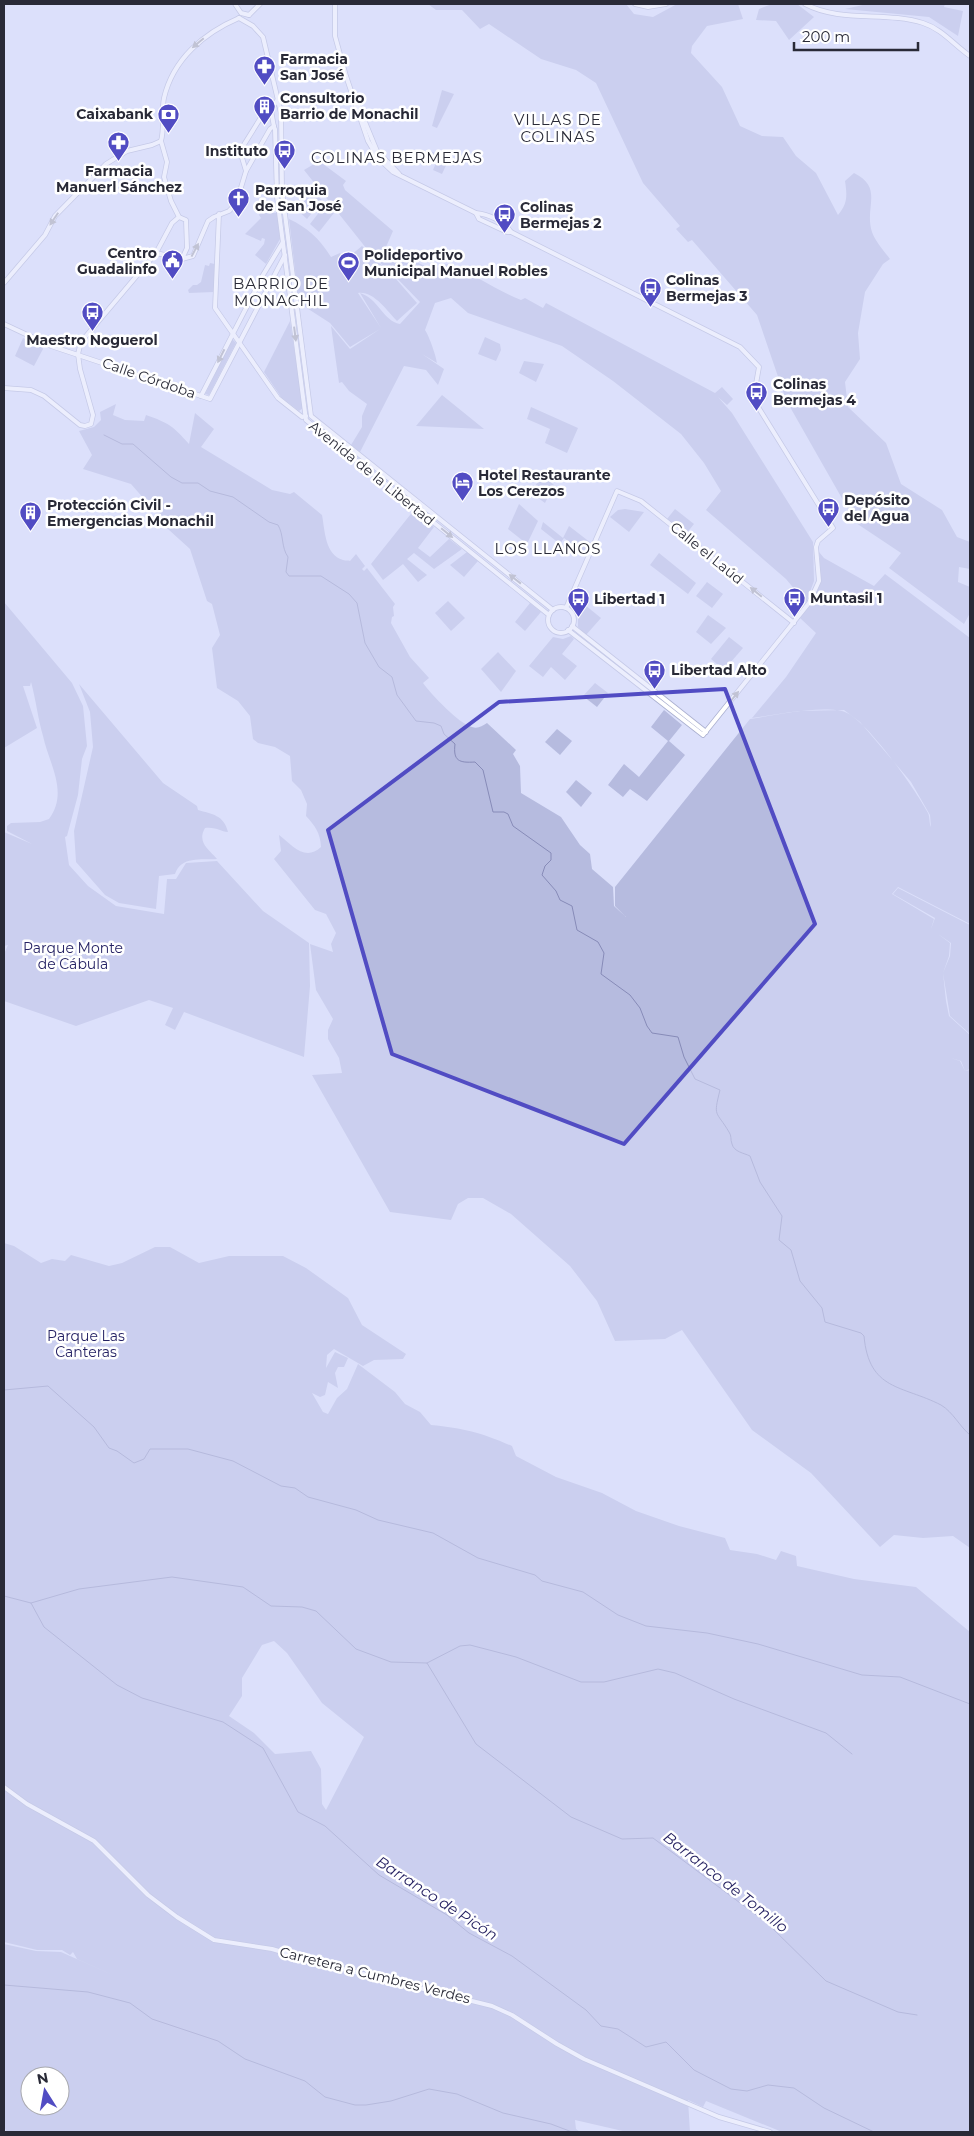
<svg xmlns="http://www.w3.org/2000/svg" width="974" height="2136" font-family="Montserrat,sans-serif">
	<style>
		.green { fill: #b6bbdf; fill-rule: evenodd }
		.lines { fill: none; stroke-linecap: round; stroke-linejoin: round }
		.stream { stroke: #878bb8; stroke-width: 1 }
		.minor-casing { stroke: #abb0d0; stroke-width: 5.5 }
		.minor { stroke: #fff; stroke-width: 4 }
		.oneway { fill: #9f9fa5 }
		.marked { fill: none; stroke: #514cc3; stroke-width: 4; stroke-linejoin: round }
		.labels { text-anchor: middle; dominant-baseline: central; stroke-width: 5; stroke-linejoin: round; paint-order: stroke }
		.poi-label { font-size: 14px; font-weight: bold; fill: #292a37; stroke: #fff; text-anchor: start }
		.street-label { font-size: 14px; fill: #292a37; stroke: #fff }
		.park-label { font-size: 14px; fill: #252264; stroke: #fff }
		.neighbourhood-label { font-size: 15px; letter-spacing: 1px; fill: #292a37; stroke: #fff }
		.water-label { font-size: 15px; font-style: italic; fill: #221e5f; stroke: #fff }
	</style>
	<rect width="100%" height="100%" fill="#dce0fb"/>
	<g class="green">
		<path d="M428,4H626L634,14L653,17L677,4H738L743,19L707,26L692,46L691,53L722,87L740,126L762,136L783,137L796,156L816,173L838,215C848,203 847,195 845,181L854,173C884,188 864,207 872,232C875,241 884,251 890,259L883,264L865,292L858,333L860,359L845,382L848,407L886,443L901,484L942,510L957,537L970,542V569L959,567L958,582L970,587V613L964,624L889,568L901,553L856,523L786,400L757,315L692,240L688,242L676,229L680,226L643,183L596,83L576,70L541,59L489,24L480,29L462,10H436Z"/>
		<path d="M772,4H797L814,17L789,40L776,21L756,20L759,9Z"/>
		<path d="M867,4H945L944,7L963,11L958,36L929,17L845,9Z"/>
		<path d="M442,90L454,94L437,128L432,126Z"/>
		<path d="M427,149L439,155L442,151L451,155L442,174L433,170L436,163L423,157Z"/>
		<path d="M319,161L346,181L343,185L345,190L393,231L386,247L429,268L434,269L447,264C474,273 495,290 521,300L525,298L543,308L546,303L715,393L722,387L733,399L727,405L718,397L732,413L813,542L814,581L806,603L786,579L706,510L721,491L704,463L681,434L613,381L562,346L468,313L451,298L435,303L425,330C429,336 436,355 437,363L422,354L444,369L438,385L426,370L404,366L360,452L351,445L362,427V416L367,404L349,391L342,382L339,383L331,326L350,349L380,329L350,347L330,323L299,303L289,219C308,228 319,238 331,257L340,253L345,260L362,246L373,258L389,271L417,303L397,321C387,311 374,291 358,293L381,328L360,293C378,298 383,321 400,324L420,302L390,271L374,258L304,170Z"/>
		<path d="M312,192L322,200L307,219L297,210Z"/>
		<path d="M324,206L334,213L319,232L310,224Z"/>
		<path d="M260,213H277L280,239L266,264L255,255L264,244L265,239L262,238L261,241L245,234L261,218L259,215Z"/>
		<path d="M210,263L215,264L214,292L189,293L188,290L193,285H197L201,282L205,265L209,266Z"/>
		<path d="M290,321L303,408L299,411L281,397L264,372Z"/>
		<path d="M485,337L500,344L501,350L496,361L478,354Z"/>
		<path d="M23,338L42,346L43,349L34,366L15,356Z"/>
		<path d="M232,339L236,343L209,395L205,394Z"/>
		<path d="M524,361L544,364L536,382L519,373Z"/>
		<path d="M442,395L484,429L416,426Z"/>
		<path d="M116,404L113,415L125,420L144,421L146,415C169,423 173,426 189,444L195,413L214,429L201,447L272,490L290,494L294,492L322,515C325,531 325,555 343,560C346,561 348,560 350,561L356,554L365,566L362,569L364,571L367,568L395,604L393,607L394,616L392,617L391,623L410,657L429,678L423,683C432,695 458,723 472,727C478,729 482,726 487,723L516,750L513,754L520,766L521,793L561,817L580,845L590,854L592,869L613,887L614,906L626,917L615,906V887L750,719C778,715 814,706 842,711C864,715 917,792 928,813C930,817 929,823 931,827L930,815L911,782L860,722L844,710L798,711L752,718L786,677L816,633L800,618C817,598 823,578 819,552L824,558L874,586L885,574L970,638V924L898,887L892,894L934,919L931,929L935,918L893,894L898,888L970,925V1034L950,1016L943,973L950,956L951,943L938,934L950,943L949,956L943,973L946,1001L949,1016L970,1035V1069L965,1071L961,1061L951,1058L960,1061L965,1071L970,1070V1548L953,1536L923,1538L894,1535L880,1547L811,1473L752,1430L682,1330L665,1339L615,1341L597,1301L570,1266L511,1214L483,1198H468L458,1204L451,1220L390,1212L312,1075L342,1073L339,1058L328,1039V1030L333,1019L316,990L310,944L333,952L331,944L336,933L326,914L315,910L274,859L281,851L279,835C292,845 305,862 321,847C320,832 315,826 306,816L307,804L301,790L292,781L290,756L275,747L258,743L253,739L250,716L238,701L217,688L212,648L220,635L212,604L207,601L190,549L158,520L152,502L145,500L131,484L83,469L92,455L79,431L94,427L101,420L100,412Z"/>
		<path d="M531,407L578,428L567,453L545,443L550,429L527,419Z"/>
		<path d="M543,476L554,485L545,503L530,492Z"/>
		<path d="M519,504L538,521L527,544L508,529Z"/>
		<path d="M625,509L644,512L629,532L610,517L618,510Z"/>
		<path d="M675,509L694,524L686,534L667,519Z"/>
		<path d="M414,510L434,527L418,548L430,557L449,539L462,549L434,569L414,553L407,559L427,575L418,582L403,564L383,580L371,564Z"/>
		<path d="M543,522L563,538L569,526L591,543L586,555L564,538L560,544L541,529Z"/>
		<path d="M467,552L478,561L464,577L450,565Z"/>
		<path d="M659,553L696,583L688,594L650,565Z"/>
		<path d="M707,582L723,594L712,608L696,596Z"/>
		<path d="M448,601L465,618L451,631L435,613Z"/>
		<path d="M4,602L72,683L83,706L87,746L82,759L78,795L67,836L65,837L69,865L88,886L116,906L164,914L167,879H176L186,863L217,861L263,911L309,943L310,986L304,1057L184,1012L175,1030L165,1025L173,1008L149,1000L76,1026L4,1001V954L8,945L4,946V832L32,844L7,831V826L11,823L40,822L49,819C69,792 49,764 43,736C38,719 36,700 31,682L30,686H23L37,728L4,748Z"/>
		<path d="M530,603L541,612L525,631L515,622Z"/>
		<path d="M585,605L601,618L586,635L578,627V612Z"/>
		<path d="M708,615L726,628L711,644L696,632Z"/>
		<path d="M571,636L574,639L562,654L577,666L565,680L551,667L543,677L529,666L553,637L563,639Z"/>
		<path d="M729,637L743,648L724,670L711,659Z"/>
		<path d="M498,652L516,671L501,692L481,669Z"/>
		<path d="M595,683L608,693L597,707L583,696Z"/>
		<path d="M79,684L163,783L197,806L198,810C212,814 224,815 228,832C220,832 218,827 205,828C197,842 208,849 217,859C201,860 181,856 175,874L159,876L156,909L119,903L105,895L76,862L74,831L93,747L90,712Z"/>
		<path d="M664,710L682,725L669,741L685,755L647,801L630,789L623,797L608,785L624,764L639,777L668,741L651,727Z"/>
		<path d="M557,729L572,741L560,755L545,742Z"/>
		<path d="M576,780L592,793L581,807L566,792Z"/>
		<path d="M4,1243L14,1246L41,1263L52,1259L65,1261L71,1255L109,1266L122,1263L155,1247H170L199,1263L229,1256H283L306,1268L348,1298L362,1325L406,1354L403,1359L374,1360L363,1366L334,1349L327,1355L326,1368L335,1352L348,1358L344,1367H338L335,1373L338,1388L328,1382L325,1395L320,1397L312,1393L323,1412L328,1414L337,1398L347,1389L358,1364L395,1392L405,1404L420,1412L431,1425C464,1428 482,1433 512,1446L516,1456L556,1477L602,1493L636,1511L679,1526L725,1538L730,1550L757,1554L776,1560L781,1551L796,1556L797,1566L854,1579L916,1587L970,1632V2132H782L706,2101L703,2107L688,2100L690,2132H627L575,2120L576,2129L580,2132H7L4,2127V1944L36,1951L61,1952L124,1980L77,1959L73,1952L70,1955L62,1950H37L4,1942ZM274,1641L287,1653L322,1703L364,1737L326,1810L322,1804L321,1769L311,1751L275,1754L254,1733L229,1716L242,1696V1678L262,1645ZM30,2076H60V2106H30Z"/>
	</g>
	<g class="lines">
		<g class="stream">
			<path d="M104,435L122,444H133L171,477L182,483H198L210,491L233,497L269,522L278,525C284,535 281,547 288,557L286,572L289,576H321L349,594L357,603L365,643L379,667L392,677L397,695L416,721L434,723L441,726L444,734L455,744C453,761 459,763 475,762L483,770L493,812H504L508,814L513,826L551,853V860L545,866L542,875L556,891L560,900L572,906L577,930L598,942L604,953L601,974L630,995L640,1008L647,1026L652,1033L678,1037L684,1057L695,1079L720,1090C713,1118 716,1110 729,1132C732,1136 730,1139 732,1144C734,1152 744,1153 750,1156L760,1182L782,1216L779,1240L791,1250L800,1281L822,1308L825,1322L861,1333L864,1336C869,1391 902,1385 941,1405C953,1412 960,1427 970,1435"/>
			<path d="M4,1390L48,1386L94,1427L109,1448L117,1451L134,1463L144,1459L150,1449H188L233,1461L281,1486L295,1488L308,1497L356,1510L378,1520L433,1533L478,1558L535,1575L542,1581L583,1592L618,1615L646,1626L707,1633L758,1644L862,1675L900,1677L970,1704"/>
			<path d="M4,1596L31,1603L44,1627L117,1685L142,1698L223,1722L263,1748L298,1812L325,1826L379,1875L447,1915L469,1933L512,1956L586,2010L601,2026L618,2029L646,2047L666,2042L694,2070L731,2089L747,2091L768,2085L794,2088L824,2108L874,2132"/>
			<path d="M31,1603L79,1589L172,1577L243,1587L271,1606L302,1607L316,1611L356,1649L391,1662L427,1663L476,1744L571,1817L622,1839L653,1838L767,1923L826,1981L898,2012L917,2015"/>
			<path d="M427,1663L460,1646L470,1645L516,1657L581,1682H604L658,1669L675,1673L734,1699L826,1733L852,1754"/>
			<path d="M4,1985L88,1992L130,2003L152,2019L218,2041L245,2059L305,2081L325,2097L355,2105H366L391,2101L429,2089L457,2094L503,2113L551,2124L572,2132"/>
		</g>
		<defs>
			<g id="minor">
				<path d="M235,4L241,13L249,15"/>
				<path d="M335,4V36L346,76L368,141L378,158L393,172L476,213C488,214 504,221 511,232"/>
				<path d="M635,4L648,7L666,4"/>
				<path d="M805,4C841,23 886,11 923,23C942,29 954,45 970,56"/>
				<path d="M249,15L260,4"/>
				<path d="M239,18L253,26L263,37L281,113L282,191L311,416L553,610"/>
				<path d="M358,105L377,151L399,174"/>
				<path d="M274,127L271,110L278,99"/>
				<path d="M275,129L277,197L306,420L549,615"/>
				<path d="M161,141L167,162L164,177L171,201L179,217L186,220L187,248L182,259"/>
				<path d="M246,171L240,151L265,111L268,108L271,110"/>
				<path d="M476,213L479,219L507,232H511L740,347L759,367L754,395L755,402L833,528L818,541L816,547L819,581L809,603L703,735L568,630"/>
				<path d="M219,214L215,308L278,398L302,417L306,416"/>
				<path d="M156,253L182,259L193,256L208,221L214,217L229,211L236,204L246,171L270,129L274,126"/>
				<path d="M4,283L45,235L55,216L106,164L127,151L152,145L161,141C165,127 161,112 164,98C173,59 204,33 239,18"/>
				<path d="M4,324L51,346L210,399L285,255"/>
				<path d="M4,388L31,390L44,396L80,425L85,426L91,424L93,415L80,369L78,354L81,342L156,253L172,223L179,217"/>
				<path d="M201,396L263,275L283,242"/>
				<circle cx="561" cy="620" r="13"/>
				<path d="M566,608L617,491L641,501L794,623"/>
				<path d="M572,626L706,732"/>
				<path d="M4,1787L27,1804L94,1841L148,1895L177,1917L214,1940L272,1949L323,1964L492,2006L512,2015L557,2044L584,2059L719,2117L770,2132"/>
			</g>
		</defs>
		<use href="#minor" class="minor-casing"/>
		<use href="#minor" class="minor"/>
	</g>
	<defs><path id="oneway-solid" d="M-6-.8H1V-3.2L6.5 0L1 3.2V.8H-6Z" transform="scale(1.25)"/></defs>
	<g class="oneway">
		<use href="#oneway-solid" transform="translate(198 43) rotate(140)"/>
		<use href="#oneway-solid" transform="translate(54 219) rotate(124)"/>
		<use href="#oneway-solid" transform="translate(195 250) rotate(-62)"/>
		<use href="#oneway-solid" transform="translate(295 334) rotate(83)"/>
		<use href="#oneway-solid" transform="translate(221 356) rotate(117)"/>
		<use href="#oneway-solid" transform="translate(447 533) rotate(39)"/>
		<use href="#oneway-solid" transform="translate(515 579) rotate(-142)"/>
		<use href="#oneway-solid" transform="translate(756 592) rotate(-141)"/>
		<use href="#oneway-solid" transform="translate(734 697) rotate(-51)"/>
	</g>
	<path d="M0 0H974V2136H0ZM725,689L815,924L624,1144L392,1054L328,830L499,702Z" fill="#dce0fb" fill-opacity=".55" fill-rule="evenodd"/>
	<path class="marked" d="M725,689L815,924L624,1144L392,1054L328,830L499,702Z"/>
	<defs>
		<symbol id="pharmacy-pin" viewBox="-11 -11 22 30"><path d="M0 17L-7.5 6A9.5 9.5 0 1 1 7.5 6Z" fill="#514cc3" stroke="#fff"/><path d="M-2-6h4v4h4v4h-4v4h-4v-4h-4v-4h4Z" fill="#fff"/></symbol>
		<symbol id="building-pin" viewBox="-11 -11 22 30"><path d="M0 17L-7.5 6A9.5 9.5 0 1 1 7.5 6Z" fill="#514cc3" stroke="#fff"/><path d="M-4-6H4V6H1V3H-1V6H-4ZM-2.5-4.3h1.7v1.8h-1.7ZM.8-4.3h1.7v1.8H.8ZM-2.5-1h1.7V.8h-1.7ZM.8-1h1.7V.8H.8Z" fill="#fff"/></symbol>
		<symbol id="bank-pin" viewBox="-11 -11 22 30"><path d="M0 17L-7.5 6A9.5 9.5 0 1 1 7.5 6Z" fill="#514cc3" stroke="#fff"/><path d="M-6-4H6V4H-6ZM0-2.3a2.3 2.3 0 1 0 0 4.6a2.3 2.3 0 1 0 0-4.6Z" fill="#fff"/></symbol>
		<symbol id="bus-pin" viewBox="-11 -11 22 30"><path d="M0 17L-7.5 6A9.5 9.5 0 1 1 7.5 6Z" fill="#514cc3" stroke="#fff"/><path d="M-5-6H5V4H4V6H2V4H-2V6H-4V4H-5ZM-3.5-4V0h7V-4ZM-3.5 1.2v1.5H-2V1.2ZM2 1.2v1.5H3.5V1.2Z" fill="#fff"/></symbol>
		<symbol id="church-pin" viewBox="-11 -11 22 30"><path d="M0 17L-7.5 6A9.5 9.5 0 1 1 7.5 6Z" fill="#514cc3" stroke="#fff"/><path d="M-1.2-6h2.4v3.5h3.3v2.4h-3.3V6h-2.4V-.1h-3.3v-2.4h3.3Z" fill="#fff"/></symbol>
		<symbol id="civic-pin" viewBox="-11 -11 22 30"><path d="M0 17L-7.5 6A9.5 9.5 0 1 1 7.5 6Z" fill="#514cc3" stroke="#fff"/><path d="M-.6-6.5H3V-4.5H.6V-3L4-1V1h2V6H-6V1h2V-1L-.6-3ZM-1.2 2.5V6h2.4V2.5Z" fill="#fff"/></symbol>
		<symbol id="stadium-pin" viewBox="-11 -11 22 30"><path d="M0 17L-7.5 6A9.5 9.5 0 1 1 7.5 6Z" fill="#514cc3" stroke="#fff"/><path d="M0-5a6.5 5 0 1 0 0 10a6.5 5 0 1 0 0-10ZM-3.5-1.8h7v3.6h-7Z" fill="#fff"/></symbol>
		<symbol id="hotel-pin" viewBox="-11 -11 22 30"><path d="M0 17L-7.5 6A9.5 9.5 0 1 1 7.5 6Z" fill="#514cc3" stroke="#fff"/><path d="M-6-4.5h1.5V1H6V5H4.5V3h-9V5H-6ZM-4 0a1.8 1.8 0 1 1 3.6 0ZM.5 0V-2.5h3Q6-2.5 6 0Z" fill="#fff"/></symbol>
	</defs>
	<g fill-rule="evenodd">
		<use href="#pharmacy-pin" x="252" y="54" width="25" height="34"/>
		<use href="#building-pin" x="252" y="94" width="25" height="34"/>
		<use href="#bank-pin" x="156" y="102" width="25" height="34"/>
		<use href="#pharmacy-pin" x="106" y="130" width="25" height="34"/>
		<use href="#bus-pin" x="272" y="138" width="25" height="34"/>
		<use href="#church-pin" x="226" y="186" width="25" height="34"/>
		<use href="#bus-pin" x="492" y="202" width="25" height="34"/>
		<use href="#civic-pin" x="160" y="248" width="25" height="34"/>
		<use href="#stadium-pin" x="336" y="250" width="25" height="34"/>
		<use href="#bus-pin" x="638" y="276" width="25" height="34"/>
		<use href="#bus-pin" x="80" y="300" width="25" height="34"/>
		<use href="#bus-pin" x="744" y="380" width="25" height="34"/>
		<use href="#hotel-pin" x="450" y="470" width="25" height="34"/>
		<use href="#bus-pin" x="816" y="496" width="25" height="34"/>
		<use href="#building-pin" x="18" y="500" width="25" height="34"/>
		<use href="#bus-pin" x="782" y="586" width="25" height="34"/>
		<use href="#bus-pin" x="566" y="586" width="25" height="34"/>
		<use href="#bus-pin" x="642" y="658" width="25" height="34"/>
	</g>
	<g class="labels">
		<g class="poi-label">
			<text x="280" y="59">Farmacia<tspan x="280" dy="16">San José</tspan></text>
			<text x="280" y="98">Consultorio<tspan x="280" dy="16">Barrio de Monachil</tspan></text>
			<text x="153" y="114" text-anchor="end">Caixabank</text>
			<text x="268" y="151" text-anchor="end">Instituto</text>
			<text x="119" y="171" text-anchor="middle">Farmacia<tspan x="119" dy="16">Manuerl Sánchez</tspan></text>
			<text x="255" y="190">Parroquia<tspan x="255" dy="16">de San José</tspan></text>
			<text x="520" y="207">Colinas<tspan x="520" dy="16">Bermejas 2</tspan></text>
			<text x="157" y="253" text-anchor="end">Centro<tspan x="157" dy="16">Guadalinfo</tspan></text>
			<text x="364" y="255">Polideportivo<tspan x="364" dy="16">Municipal Manuel Robles</tspan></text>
			<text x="666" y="280">Colinas<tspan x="666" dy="16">Bermejas 3</tspan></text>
			<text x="92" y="340" text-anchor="middle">Maestro Noguerol</text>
			<text x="773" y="384">Colinas<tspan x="773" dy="16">Bermejas 4</tspan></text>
			<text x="478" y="475">Hotel Restaurante<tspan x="478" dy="16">Los Cerezos</tspan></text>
			<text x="844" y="500">Depósito<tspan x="844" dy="16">del Agua</tspan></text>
			<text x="47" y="505">Protección Civil -<tspan x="47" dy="16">Emergencias Monachil</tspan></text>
			<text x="810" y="598">Muntasil 1</text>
			<text x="594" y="599">Libertad 1</text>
			<text x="671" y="670">Libertad Alto</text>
		</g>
		<g class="street-label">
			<text transform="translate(149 378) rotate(19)">Calle Córdoba</text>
			<text transform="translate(372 473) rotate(39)">Avenida de la Libertad</text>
			<text transform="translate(707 553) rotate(39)">Calle el Laúd</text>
			<text transform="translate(375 1975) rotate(14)">Carretera a Cumbres Verdes</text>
		</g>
		<g class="park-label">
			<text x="73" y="948">Parque Monte<tspan x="73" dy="16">de Cábula</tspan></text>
			<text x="86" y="1336">Parque Las<tspan x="86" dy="16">Canteras</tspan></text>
		</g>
		<g class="neighbourhood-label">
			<text x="558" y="119">VILLAS DE<tspan x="558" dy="17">COLINAS</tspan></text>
			<text x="397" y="157">COLINAS BERMEJAS</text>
			<text x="281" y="283">BARRIO DE<tspan x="281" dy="17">MONACHIL</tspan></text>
			<text x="548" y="548">LOS LLANOS</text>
		</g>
		<g class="water-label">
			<text transform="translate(726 1882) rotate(38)">Barranco de Tomillo</text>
			<text transform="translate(437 1898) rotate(33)">Barranco de Picón</text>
		</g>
	</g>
	<rect width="974" height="2136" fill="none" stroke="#292a37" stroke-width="10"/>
	<g transform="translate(45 2091) rotate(349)"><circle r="24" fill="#ffffff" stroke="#a9aaaf"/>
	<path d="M0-4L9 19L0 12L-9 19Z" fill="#514cc3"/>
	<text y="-8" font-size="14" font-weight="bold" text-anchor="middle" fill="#292a37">N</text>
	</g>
	<path d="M794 42v8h124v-8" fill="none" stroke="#292a37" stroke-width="2.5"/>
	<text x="802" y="42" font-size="15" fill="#292a37" stroke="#ffffff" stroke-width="4" paint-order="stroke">200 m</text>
</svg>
